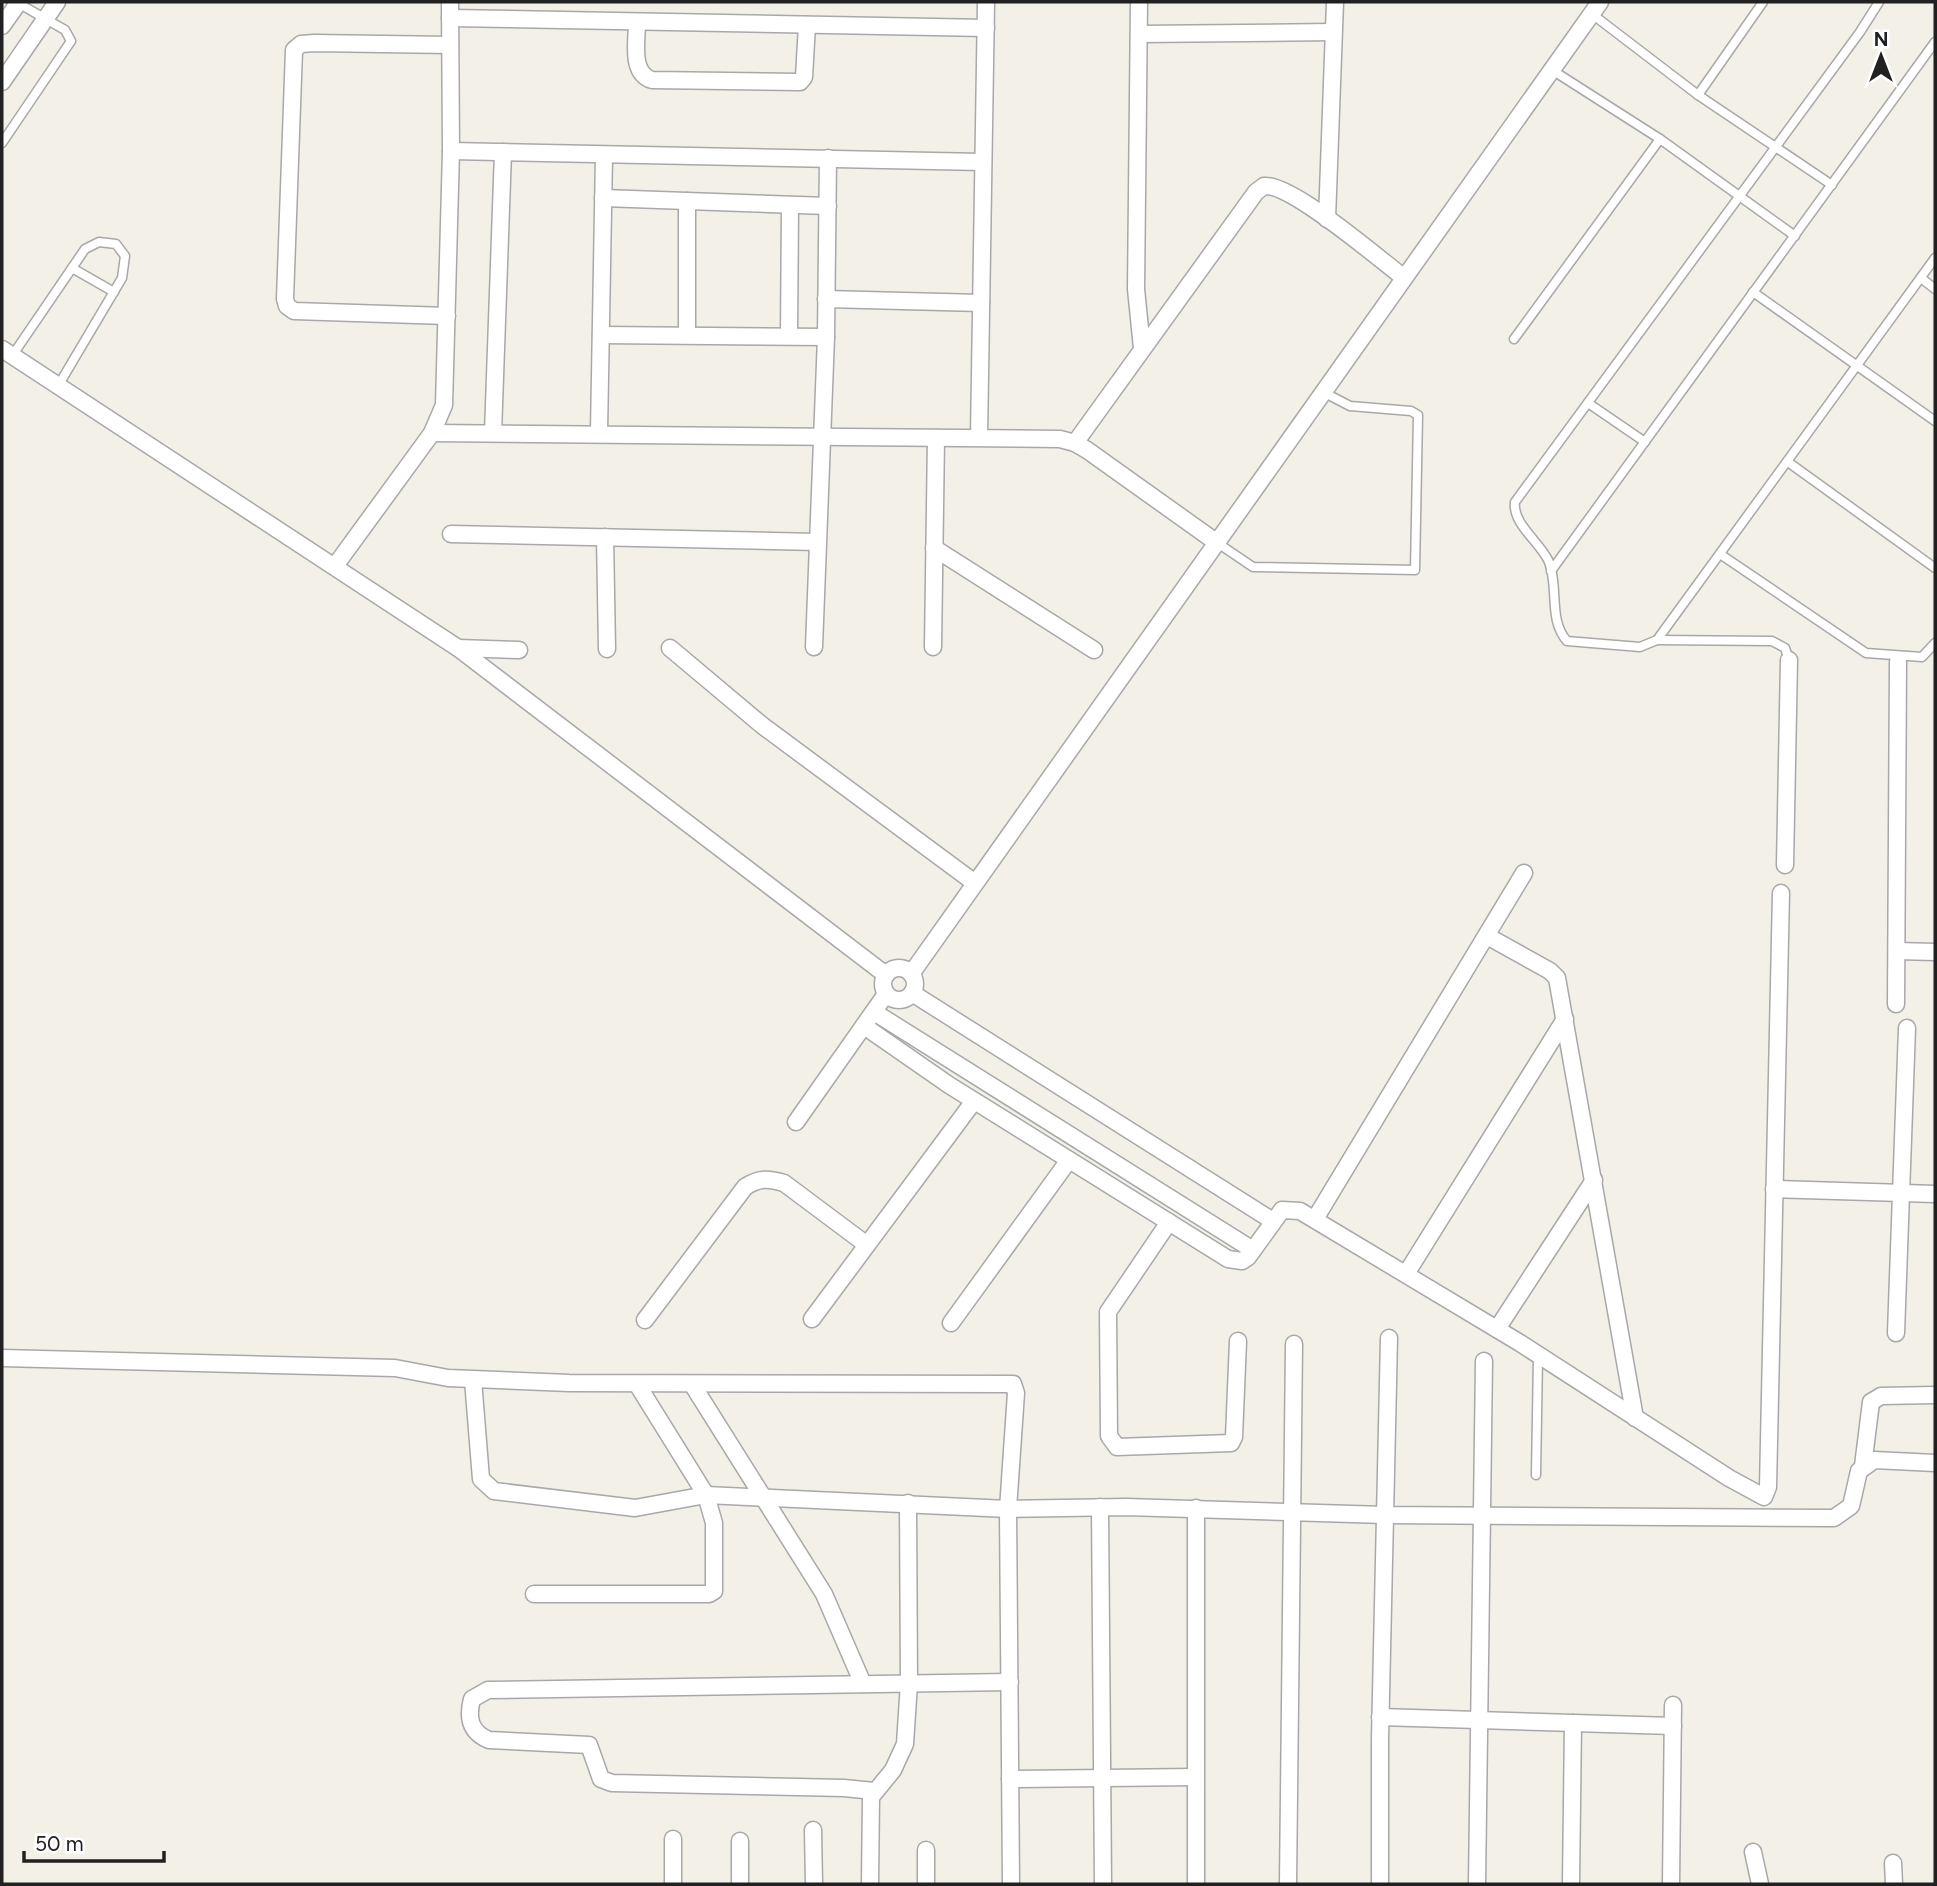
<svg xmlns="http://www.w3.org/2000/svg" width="1937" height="1886" font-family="Figtree,sans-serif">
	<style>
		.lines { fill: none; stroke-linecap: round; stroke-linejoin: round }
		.lane-casing { stroke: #a8a8a8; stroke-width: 11 }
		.street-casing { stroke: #a8a8a8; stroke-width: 19 }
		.lane { stroke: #fff; stroke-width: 8 }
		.street { stroke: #fff; stroke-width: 16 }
	</style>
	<rect width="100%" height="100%" fill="#f2f0e7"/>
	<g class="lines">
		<defs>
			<g id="lane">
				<path d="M1879,2L1860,32L1515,502C1512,524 1541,543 1549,562C1559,587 1548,620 1567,641L1640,647L1657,640L1935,258"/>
				<path d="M1592,14L1698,95L1832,185"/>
				<path d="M1552,70L1660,139L1795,236"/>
				<path d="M1698,95L1763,2"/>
				<path d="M2,143L71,41L65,30L18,3"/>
				<path d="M72,268L114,292"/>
				<path d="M1921,278L1935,289"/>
				<path d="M1753,292L1935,421"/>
				<path d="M1514,339L1660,139"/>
				<path d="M12,356L85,249L99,242L116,244L125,256L122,278L58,386"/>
				<path d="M1588,403L1645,442"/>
				<path d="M1788,462L1935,568"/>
				<path d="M1216,542L1253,567L1415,570L1418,415L1411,411L1350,406L1323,392"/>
				<path d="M1720,554L1866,653L1922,657L1935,643"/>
				<path d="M1551,571L1935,42"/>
				<path d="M1657,640L1772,641L1785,648L1789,660"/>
				<path d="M1536,1475L1538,1356"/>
			</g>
			<g id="street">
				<path d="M1139,2L1136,289L1142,348"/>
				<path d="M450,18L986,28"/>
				<path d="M637,22C637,41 630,73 652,80L800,82L804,77L807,25"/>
				<path d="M2,26L19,2"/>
				<path d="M1139,34L1333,32"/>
				<path d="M2,82L57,2"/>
				<path d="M451,151L982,162"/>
				<path d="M603,198L828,206"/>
				<path d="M1327,219L1335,2"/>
				<path d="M826,299L981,303"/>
				<path d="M447,316L294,311L287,306L285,299L294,50L301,44L314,43L450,45"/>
				<path d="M601,335L826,337"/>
				<path d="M687,335V201"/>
				<path d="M789,336L790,205"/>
				<path d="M2,349L458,648L886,975"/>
				<path d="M599,432L604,155"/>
				<path d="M432,433L1060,439L1075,443L1087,450L1216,542"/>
				<path d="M493,433L503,152"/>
				<path d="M979,437L986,2"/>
				<path d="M1075,443L1256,192L1264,186C1291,183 1378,258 1403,277"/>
				<path d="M451,534L817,542"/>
				<path d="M605,537L607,649"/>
				<path d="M934,548L1094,650"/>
				<path d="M335,566L432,433L444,405L451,151L450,2"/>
				<path d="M814,647L826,337L828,158"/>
				<path d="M933,647L936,438"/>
				<path d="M458,648L519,650"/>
				<path d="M670,648L763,726L975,883"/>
				<path d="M1785,865L1789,660"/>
				<path d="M1487,936L1550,971L1557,978L1635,1418"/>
				<path d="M1897,951L1935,952"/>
				<circle cx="899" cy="984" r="16"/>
				<path d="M911,974L1600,2"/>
				<path d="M912,993L1273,1221"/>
				<path d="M1896,1004L1898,662"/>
				<path d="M874,1012L1253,1250"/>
				<path d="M864,1026L949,1085L1228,1259L1242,1261L1248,1257L1282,1210L1300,1211L1520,1343L1729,1478L1764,1497L1768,1487L1781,893"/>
				<path d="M796,1122L886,994"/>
				<path d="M1774,1189L1935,1194"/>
				<path d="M1315,1219L1524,873"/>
				<path d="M1169,1222L1108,1312L1109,1436L1117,1447L1231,1443L1234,1437L1238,1341"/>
				<path d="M1406,1274L1565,1019"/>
				<path d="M812,1319L974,1101"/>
				<path d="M645,1320L745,1187C759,1178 768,1178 784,1183L867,1245"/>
				<path d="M951,1323L1069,1160"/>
				<path d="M1497,1329L1594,1180"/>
				<path d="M1896,1333L1907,1028"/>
				<path d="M2,1358L395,1368L448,1378L569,1383L1013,1384L1016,1393L1008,1509L1011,1884"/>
				<path d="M473,1380L481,1479L494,1491L635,1508L706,1495L1008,1509L1126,1507L1385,1515L1834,1518L1851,1506L1859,1471L1874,1460L1935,1463"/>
				<path d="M692,1384L824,1594L863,1684"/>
				<path d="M1863,1466L1871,1402L1881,1396L1935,1395"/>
				<path d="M1100,1507L1103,1884"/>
				<path d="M1196,1508V1884"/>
				<path d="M534,1594H709L714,1591V1523L706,1495L637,1384"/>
				<path d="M1380,1717L1673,1726"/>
				<path d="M1010,1779L1195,1777"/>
				<path d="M874,1791L844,1788L612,1783L601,1779L589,1745L489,1740C470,1732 467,1718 472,1699L488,1690L1010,1682"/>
				<path d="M813,1830L814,1884"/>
				<path d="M673,1839V1884"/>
				<path d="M926,1850V1884"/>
				<path d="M1753,1852L1760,1884"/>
				<path d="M1893,1863L1894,1884"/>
				<path d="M740,1884V1841"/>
				<path d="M870,1884L871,1797L893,1770L905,1744L909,1683L908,1503"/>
				<path d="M1288,1884L1294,1344"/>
				<path d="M1380,1884V1739L1389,1338"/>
				<path d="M1477,1884L1484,1361"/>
				<path d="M1571,1884L1573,1723"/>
				<path d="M1671,1884L1673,1705"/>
			</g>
		</defs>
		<use href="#lane" class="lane-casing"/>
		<use href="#street" class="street-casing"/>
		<use href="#lane" class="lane"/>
		<use href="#street" class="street"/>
	</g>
	<rect width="1937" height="1886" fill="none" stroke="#212121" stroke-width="7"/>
	<g transform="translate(1881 56)" stroke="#ffffff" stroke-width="5" paint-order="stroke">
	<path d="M0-5L12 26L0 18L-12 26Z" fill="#212121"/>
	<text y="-10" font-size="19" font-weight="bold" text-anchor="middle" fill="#212121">N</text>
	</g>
	<path d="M24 1851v10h140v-10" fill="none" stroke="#212121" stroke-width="3.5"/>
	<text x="35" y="1851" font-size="21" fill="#212121" stroke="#ffffff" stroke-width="5" paint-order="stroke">50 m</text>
</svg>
